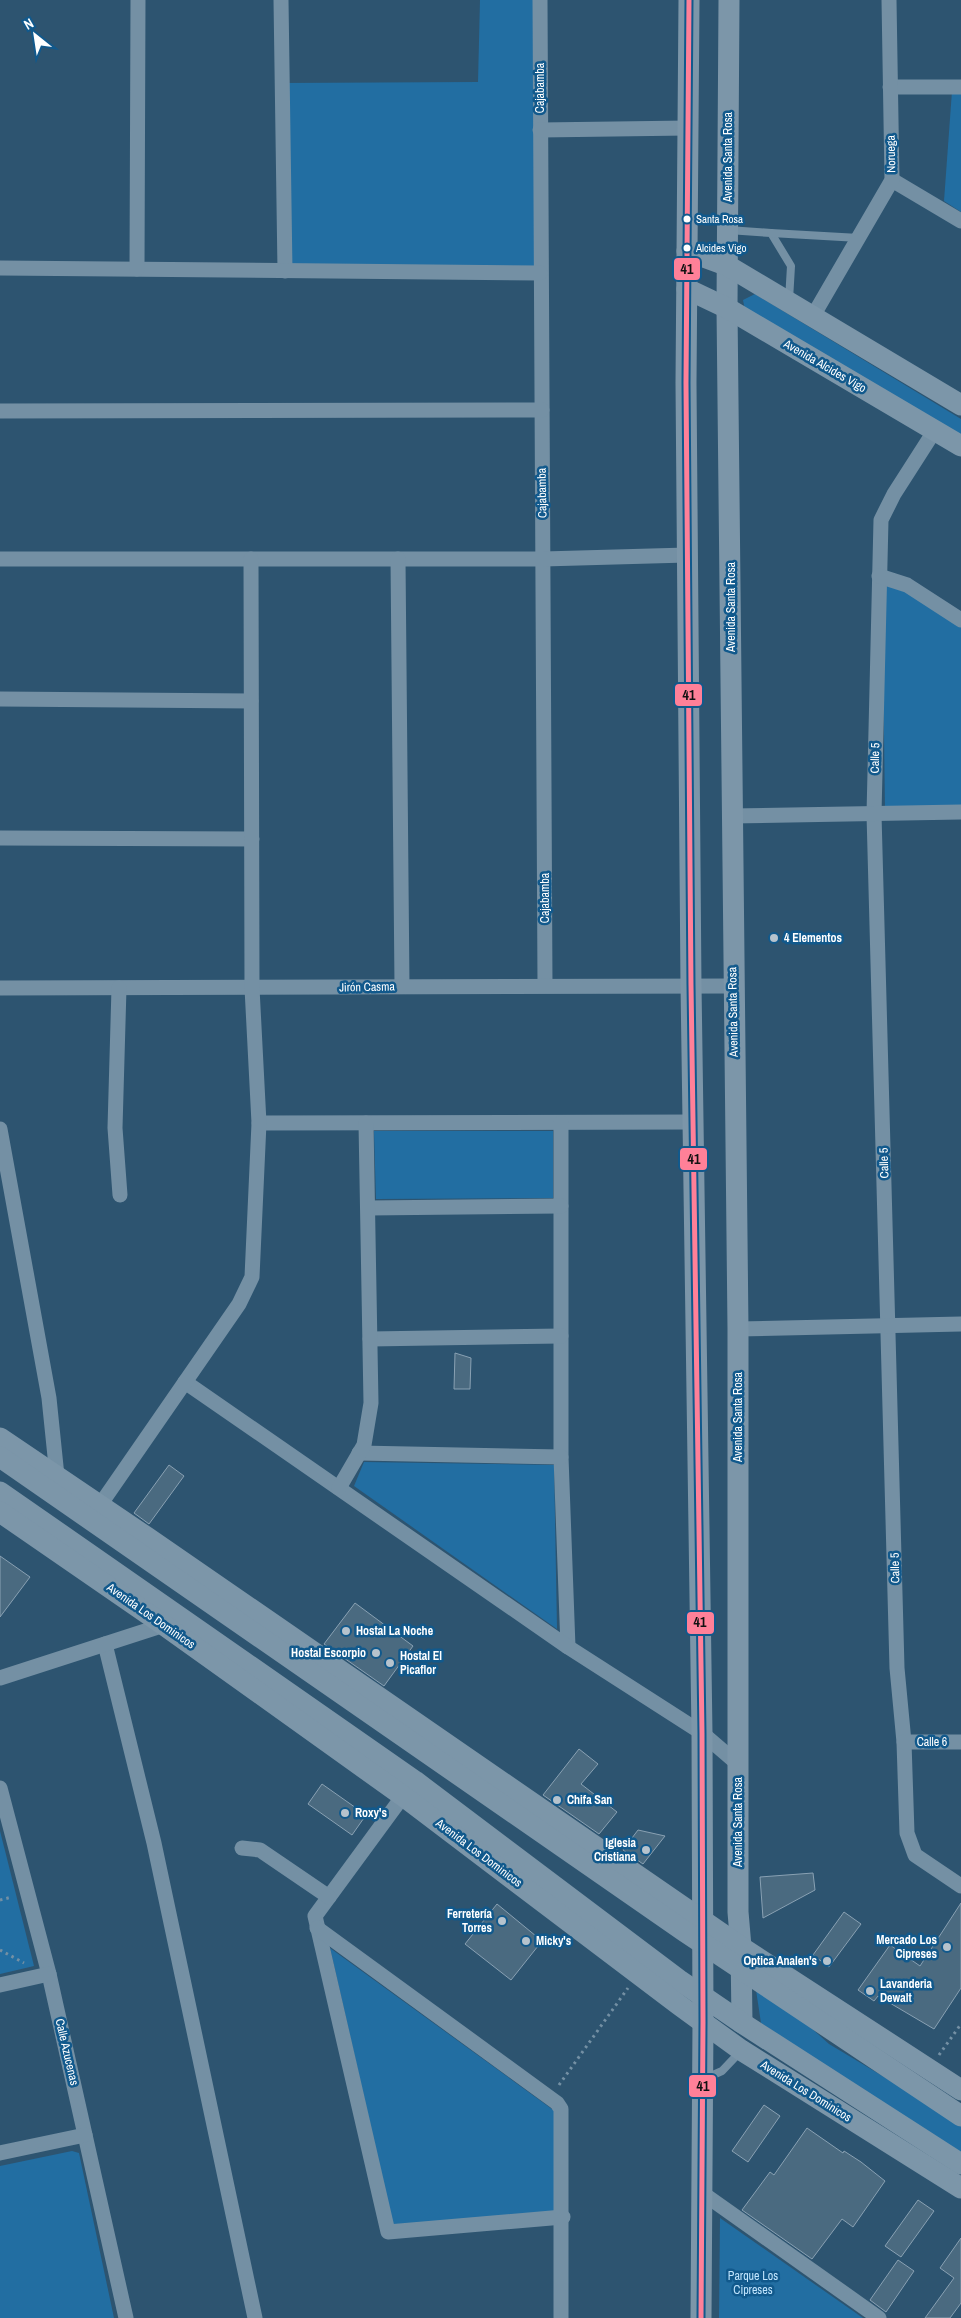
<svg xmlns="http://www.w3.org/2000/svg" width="961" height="2318" font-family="'Archivo Narrow',sans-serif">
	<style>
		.green { fill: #226ea2 }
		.building { fill: #4a6a80; stroke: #89a1b3 }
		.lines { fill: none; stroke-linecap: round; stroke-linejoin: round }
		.path { stroke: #7490a4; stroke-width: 3; stroke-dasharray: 2.5 4; stroke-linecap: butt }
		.lane { stroke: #7490a4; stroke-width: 8 }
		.street { stroke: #7490a4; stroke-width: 15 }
		.secondary { stroke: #7c96a9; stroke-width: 21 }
		.bus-1-casing { stroke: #11598c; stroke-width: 9 }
		.bus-1 { stroke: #ff8098; stroke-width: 5 }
		.bus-dot { fill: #fff; stroke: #11598c; stroke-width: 2 }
		.poi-dot { fill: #b6c3cd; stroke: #11598c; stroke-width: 2 }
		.labels { text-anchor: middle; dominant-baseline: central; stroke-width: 5; stroke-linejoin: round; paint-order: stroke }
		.bus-label { font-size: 11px; fill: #fff; stroke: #11598c; text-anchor: start }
		.street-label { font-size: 12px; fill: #fff; stroke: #11598c }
		.poi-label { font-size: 12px; font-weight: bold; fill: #fff; stroke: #11598c; text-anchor: start }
		.park-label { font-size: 12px; fill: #c0e4fd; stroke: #11598c }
		.line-badge { stroke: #11598c; stroke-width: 2 }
		.pale-badge-label { font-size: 14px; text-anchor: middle; font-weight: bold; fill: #111 }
	</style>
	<rect width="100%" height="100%" fill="#2d5470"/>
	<g class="green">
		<path d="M480,0H540V273L285,271L282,83L478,82Z"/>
		<path d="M952,91H961V212L944,201Z"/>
		<path d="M755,294L961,419V441L745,310L743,300Z"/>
		<path d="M882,580L907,589L961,624V807L885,809Z"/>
		<path d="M374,1131H553V1198L376,1199Z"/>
		<path d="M364,1462L554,1465L557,1629L354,1486Z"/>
		<path d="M0,1831L34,1966L0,1974Z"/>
		<path d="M330,1948L556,2112V2211L393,2225Z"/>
		<path d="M756,1990L809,2026L829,2044L961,2123V2152L893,2112L761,2023Z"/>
		<path d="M72,2151L79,2153L114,2318H0V2166Z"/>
		<path d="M720,2218L863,2318H719Z"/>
	</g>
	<g class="building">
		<path d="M455,1353L471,1358L470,1389H454Z"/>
		<path d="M169,1465L184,1476L149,1524L134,1513Z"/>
		<path d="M0,1556L30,1577L0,1617Z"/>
		<path d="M355,1603L413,1646L384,1686L324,1644Z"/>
		<path d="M579,1749L598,1764L581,1784L617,1812L599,1834L543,1795Z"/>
		<path d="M322,1784L366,1815L352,1835L308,1804Z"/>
		<path d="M638,1830L665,1836L643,1864L623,1850Z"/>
		<path d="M813,1873L815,1890L763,1918L760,1877Z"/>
		<path d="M961,1903V1988L934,2029L878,1996L874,2001L858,1990L890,1945L920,1966Z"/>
		<path d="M497,1904L542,1941L511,1980L465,1944Z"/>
		<path d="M844,1912L861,1924L829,1967L813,1955Z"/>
		<path d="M764,2105L780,2116L748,2162L732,2151Z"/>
		<path d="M807,2128L843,2153L844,2151L861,2162L885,2181L853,2227L842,2219L812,2259L742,2210L770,2172L774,2175Z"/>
		<path d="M918,2200L934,2211L901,2257L885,2246Z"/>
		<path d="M961,2238V2303L950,2318H925L954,2278L940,2268Z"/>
		<path d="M898,2260L914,2271L886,2312L870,2300Z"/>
	</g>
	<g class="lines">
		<g class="path">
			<path d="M0,1900L12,1897"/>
			<path d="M0,1950L24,1963"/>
			<path d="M939,2055L961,2024"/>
			<path d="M559,2085L628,1988"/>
		</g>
		<g class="lane">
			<path d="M728,230L771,233L791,266L789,300"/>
			<path d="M771,233L859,238"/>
			<path d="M704,2079L722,2071L740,2052"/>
		</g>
		<g class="street">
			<path d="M281,0L285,271"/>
			<path d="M540,0L545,985"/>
			<path d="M890,87H961"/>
			<path d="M540,130L688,128"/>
			<path d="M892,180L961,221"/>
			<path d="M0,268L540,273"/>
			<path d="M137,269L138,0"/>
			<path d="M813,316L892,180L889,0"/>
			<path d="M0,411L542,410"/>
			<path d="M935,430L894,494L881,520L874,814L897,1668L904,1742L907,1833L915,1855L961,1886"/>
			<path d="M0,559H543L687,555"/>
			<path d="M398,559L402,986"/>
			<path d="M879,576L907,585L961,620"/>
			<path d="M0,699L251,701"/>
			<path d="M731,816L961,812"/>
			<path d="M0,838L252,839"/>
			<path d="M0,988L733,986"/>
			<path d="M119,988L115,1128L120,1195"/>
			<path d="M259,1123L693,1122"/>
			<path d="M561,1123V1457L568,1647"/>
			<path d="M0,1129L49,1398L57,1476"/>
			<path d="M368,1208L561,1206"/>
			<path d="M738,1329L961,1324"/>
			<path d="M370,1339L561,1336"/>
			<path d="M185,1382L568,1647L702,1733L738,1764"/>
			<path d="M359,1453L561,1457"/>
			<path d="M339,1488L364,1445L371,1403L366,1123"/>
			<path d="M100,1505L239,1304L252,1277L259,1123L252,988L251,559"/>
			<path d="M105,1644L154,1843L255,2318"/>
			<path d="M0,1678L164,1625"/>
			<path d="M904,1742H961"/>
			<path d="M0,1788L49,1974L126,2318"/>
			<path d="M403,1796L315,1916L388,2232L563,2217"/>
			<path d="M242,1848L260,1850L329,1897"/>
			<path d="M317,1928L557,2103L561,2109V2318"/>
			<path d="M0,1985L49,1974"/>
			<path d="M0,2153L85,2135"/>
			<path d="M701,2192L879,2318"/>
		</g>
		<g class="secondary">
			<path d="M689,0L686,383L691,985L702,1733L703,2022L701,2318"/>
			<path d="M729,0L727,308L738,1329V1912L741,1947L742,2023"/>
			<path d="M687,251L728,266L961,405"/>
			<path d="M687,289L727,308L961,446"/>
			<path d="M0,1438L148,1538L741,1947L961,2090"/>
			<path d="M0,1457L684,1931L961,2116"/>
			<path d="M0,1492L415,1781L679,1980L742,2023L961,2164"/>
			<path d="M0,1512L164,1625L403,1796L679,2005L741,2050L961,2188"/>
		</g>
		<defs>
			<path id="bus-1" d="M689,0L686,383L691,985L702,1733L703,2022L701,2318"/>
		</defs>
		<use href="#bus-1" class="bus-1-casing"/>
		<use href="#bus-1" class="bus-1"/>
	</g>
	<g class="bus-dot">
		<circle cx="687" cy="219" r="4.5"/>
		<circle cx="687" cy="248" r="4.5"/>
	</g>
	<g class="poi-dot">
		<circle cx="774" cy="938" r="5"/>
		<circle cx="346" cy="1631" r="5"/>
		<circle cx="376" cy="1653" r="5"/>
		<circle cx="390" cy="1663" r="5"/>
		<circle cx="557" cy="1800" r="5"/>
		<circle cx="345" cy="1813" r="5"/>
		<circle cx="646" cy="1850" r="5"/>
		<circle cx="502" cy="1921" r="5"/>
		<circle cx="526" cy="1941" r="5"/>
		<circle cx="947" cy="1947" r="5"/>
		<circle cx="827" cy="1961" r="5"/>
		<circle cx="870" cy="1991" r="5"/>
	</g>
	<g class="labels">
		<g class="bus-label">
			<text x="696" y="219">Santa Rosa</text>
			<text x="696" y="248">Alcides Vigo</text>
		</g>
		<g class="street-label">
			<text transform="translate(540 88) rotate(-90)">Cajabamba</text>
			<text transform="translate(891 154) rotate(-91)">Noruega</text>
			<text transform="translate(728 157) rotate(-90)">Avenida Santa Rosa</text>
			<text transform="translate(825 366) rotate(30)">Avenida Alcides Vigo</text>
			<text transform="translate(542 493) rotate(-91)">Cajabamba</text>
			<text transform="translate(731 607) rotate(-90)">Avenida Santa Rosa</text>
			<text transform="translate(875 758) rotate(-89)">Calle 5</text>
			<text transform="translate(545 898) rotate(-90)">Cajabamba</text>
			<text transform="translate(367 987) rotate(-1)">Jirón Casma</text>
			<text transform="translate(733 1012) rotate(-91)">Avenida Santa Rosa</text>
			<text transform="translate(884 1163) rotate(-92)">Calle 5</text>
			<text transform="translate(738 1417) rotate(-90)">Avenida Santa Rosa</text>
			<text transform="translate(895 1568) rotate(-91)">Calle 5</text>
			<text transform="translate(151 1616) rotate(35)">Avenida Los Dominicos</text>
			<text x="932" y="1742">Calle 6</text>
			<text transform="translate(738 1822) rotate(-90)">Avenida Santa Rosa</text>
			<text transform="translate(479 1853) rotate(37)">Avenida Los Dominicos</text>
			<text transform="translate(67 2052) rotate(77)">Calle Azucenas</text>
			<text transform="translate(806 2091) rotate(32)">Avenida Los Dominicos</text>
		</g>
		<g class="poi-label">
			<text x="784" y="938">4 Elementos</text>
			<text x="356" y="1631">Hostal La Noche</text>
			<text x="366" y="1653" text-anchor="end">Hostal Escorpio</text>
			<text x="400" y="1656">Hostal El<tspan x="400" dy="14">Picaflor</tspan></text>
			<text x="567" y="1800">Chifa San</text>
			<text x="355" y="1813">Roxy's</text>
			<text x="636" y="1843" text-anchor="end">Iglesia<tspan x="636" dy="14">Cristiana</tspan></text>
			<text x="492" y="1914" text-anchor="end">Ferretería<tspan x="492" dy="14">Torres</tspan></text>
			<text x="937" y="1940" text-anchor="end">Mercado Los<tspan x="937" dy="14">Cipreses</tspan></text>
			<text x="536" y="1941">Micky's</text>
			<text x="817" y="1961" text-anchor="end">Optica Analen's</text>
			<text x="880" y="1984">Lavanderia<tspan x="880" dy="14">Dewalt</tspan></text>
		</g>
		<g class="park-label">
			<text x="753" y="2276">Parque Los<tspan x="753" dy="14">Cipreses</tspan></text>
		</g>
	</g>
	<g class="line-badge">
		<rect x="673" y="257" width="28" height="24" rx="5" fill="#ff8098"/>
		<rect x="674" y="683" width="29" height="24" rx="5" fill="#ff8098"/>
		<rect x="679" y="1147" width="29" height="24" rx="5" fill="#ff8098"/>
		<rect x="686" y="1611" width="29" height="24" rx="5" fill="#ff8098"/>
		<rect x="688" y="2074" width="29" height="24" rx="5" fill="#ff8098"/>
	</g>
	<g class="pale-badge-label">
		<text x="687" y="274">41</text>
		<text x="689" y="700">41</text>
		<text x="694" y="1164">41</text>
		<text x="700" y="1627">41</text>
		<text x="703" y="2091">41</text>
	</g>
	<g transform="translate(35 35) rotate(330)" stroke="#11598c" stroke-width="4" paint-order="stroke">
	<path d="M0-4L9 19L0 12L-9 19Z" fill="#ffffff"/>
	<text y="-8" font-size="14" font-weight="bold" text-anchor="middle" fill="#ffffff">N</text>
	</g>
</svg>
